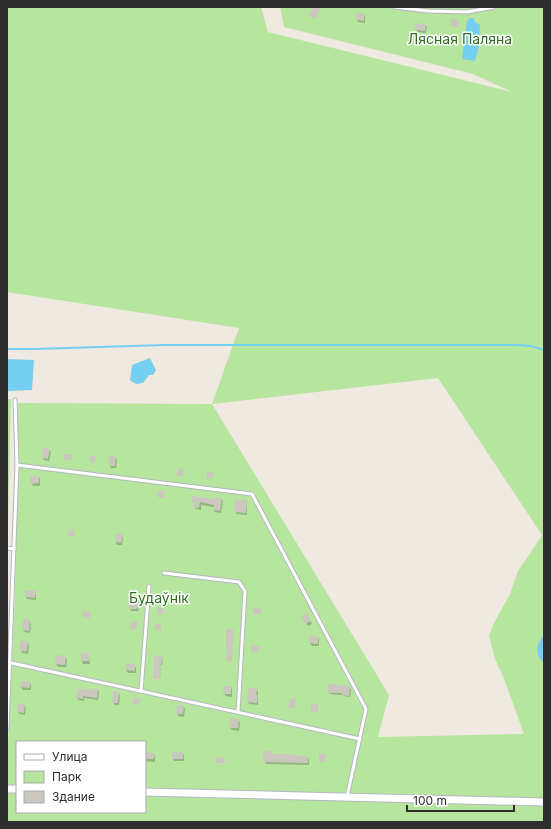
<svg xmlns="http://www.w3.org/2000/svg" width="551" height="829" font-family="Inter,sans-serif">
	<style>
		.green { fill: #b6e59e; fill-rule: evenodd }
		.water { fill: #75cff0 }
		.shadow { fill: #0003 }
		.lines { fill: none; stroke-linecap: round; stroke-linejoin: round }
		.stream { stroke: #75cff0; stroke-width: 2 }
		.building { fill: #cbc7bf }
		.service-casing { stroke: #b4b7c1; stroke-width: 5 }
		.tertiary-casing { stroke: #b4b7c1; stroke-width: 9 }
		.service { stroke: #fff; stroke-width: 3 }
		.tertiary { stroke: #fff; stroke-width: 7 }
		.labels { text-anchor: middle; dominant-baseline: central; stroke-width: 3; stroke-linejoin: round; paint-order: stroke }
		.park-label { font-size: 14px; fill: #2c6e1b; stroke: #fff }
	</style>
	<rect width="100%" height="100%" fill="#efe9e1"/>
	<g class="green">
		<path d="M7,7H261L268,32L512,92L473,74L284,27L280,7H544V822H7V769L15,592L18,403L212,404L239,328L7,292ZM438,378L542,535L539,540L518,571L510,594L494,623L489,636L495,659L503,676L524,734L378,737L389,695L212,404ZM17,742H145V812H17Z"/>
		<path d="M7,399H11L7,562Z"/>
	</g>
	<g class="water">
		<path d="M469,18H473L475,22L480,25L479,46L475,61L462,59L467,21L469,20Z"/>
		<path d="M150,358L156,370L153,375H149L143,383L136,384L130,380L132,365Z"/>
		<path d="M7,359L34,360L32,390L7,391Z"/>
		<path d="M544,635V662C533,655 537,643 544,635Z"/>
	</g>
	<g class="shadow">
		<path d="M364,14L365,17V23L358,22L357,20Z"/>
		<path d="M425,25L427,27L426,33L417,32L416,30Z"/>
		<path d="M49,450L51,452L49,461L44,460L43,457Z"/>
		<path d="M115,457L117,459L116,468H111L110,465Z"/>
		<path d="M39,477L40,479V486H33L31,483Z"/>
		<path d="M221,499L223,501L221,513L215,512L214,510V507L201,505V510L196,509L193,501L215,500Z"/>
		<path d="M246,501L247,504V515L237,514L235,511Z"/>
		<path d="M117,534L122,535L123,537L122,545H117L116,542Z"/>
		<path d="M35,592L36,595V600L27,599L26,597Z"/>
		<path d="M137,598L139,600L138,611H131L130,608Z"/>
		<path d="M307,615L312,624L308,626L302,617Z"/>
		<path d="M29,621L31,624L30,633L25,632L23,630Z"/>
		<path d="M318,637L319,640V646H312L310,643Z"/>
		<path d="M27,642L29,645L28,654L23,653L21,651Z"/>
		<path d="M82,654H88L89,657L90,664H83L82,661Z"/>
		<path d="M56,656L65,657L67,659L66,667H58L56,664Z"/>
		<path d="M162,658L163,659L162,665H161L160,678H154Z"/>
		<path d="M134,665L136,668V673H128L126,670Z"/>
		<path d="M22,682L30,683L31,685V690H23L21,687Z"/>
		<path d="M231,687L232,690V697L226,696L224,694Z"/>
		<path d="M350,687L351,690L350,697L344,696L343,695L330,694L329,692Z"/>
		<path d="M98,689L99,692L98,700L84,698V701L79,700L77,698Z"/>
		<path d="M257,689L258,692V705L249,704L248,702Z"/>
		<path d="M118,693L120,695L119,705H115L113,702Z"/>
		<path d="M24,705L26,708L25,715L19,714L18,712Z"/>
		<path d="M184,707L185,709L184,717L178,716L177,713Z"/>
		<path d="M238,720L240,722L239,731L232,730L230,728Z"/>
		<path d="M270,752L272,755L307,757L309,759V765L266,764L264,761Z"/>
		<path d="M145,753L154,754L155,757V762L145,761Z"/>
		<path d="M183,753L184,756V761H174L173,758Z"/>
	</g>
	<g class="lines">
		<path class="stream" d="M7,349H34L164,345H517L531,346L544,350"/>
	</g>
	<g class="building">
		<path d="M313,7L320,9L316,19L309,16Z"/>
		<path d="M357,12L364,14V21L356,20Z"/>
		<rect x="451" y="19" width="7" height="8"/>
		<path d="M415,23L426,24L425,31L415,30Z"/>
		<path d="M43,448L50,449L48,459L42,458Z"/>
		<path d="M65,454H73L72,461L64,460Z"/>
		<path d="M90,456H96L95,463L89,462Z"/>
		<path d="M109,456H116L115,466H109Z"/>
		<path d="M178,468L184,469L183,476H177Z"/>
		<path d="M207,471L213,472L212,479H206Z"/>
		<path d="M30,476H39V483L30,484Z"/>
		<path d="M158,491H164V498L157,497Z"/>
		<path d="M192,496L214,499L215,497L222,498L220,511L213,510L214,505L200,502L199,508L193,507L194,501H192Z"/>
		<path d="M235,500H247L246,513L234,512Z"/>
		<path d="M69,529L74,530V536H68Z"/>
		<path d="M116,533L123,534L121,543L115,542Z"/>
		<path d="M25,590L36,591L35,598L25,597Z"/>
		<path d="M130,596L138,597L137,609H129Z"/>
		<path d="M158,607L163,608V615L157,614Z"/>
		<path d="M253,607L261,608V614H253Z"/>
		<path d="M83,611L91,612L90,618L82,617Z"/>
		<path d="M307,613L311,621L305,624L301,617Z"/>
		<path d="M23,619L30,620L29,631L22,630Z"/>
		<path d="M130,622H137V630L130,629Z"/>
		<path d="M155,623L161,624V631L155,630Z"/>
		<path d="M226,629L234,630L232,662L226,661L227,649H226Z"/>
		<path d="M309,636H318V644L309,643Z"/>
		<path d="M20,641H28L27,651H20Z"/>
		<path d="M251,645L259,646L258,653L251,652Z"/>
		<rect x="81" y="653" width="8" height="8"/>
		<path d="M56,655L66,656L65,665L55,664Z"/>
		<path d="M154,655L163,657L161,664L160,679H153L154,662H153Z"/>
		<path d="M126,663L135,664V671L125,670Z"/>
		<path d="M21,681L30,682V688L20,687Z"/>
		<path d="M328,684L350,686L349,696L342,695V693H328Z"/>
		<path d="M224,686H231V694H223Z"/>
		<path d="M91,688L98,689L97,698L83,696V699L76,698L77,689L91,690Z"/>
		<path d="M248,688H258L256,695H258L257,703L247,702Z"/>
		<path d="M113,691L119,692L118,703H112Z"/>
		<path d="M135,697L140,698L139,705L133,704Z"/>
		<path d="M290,699H296L295,708H289Z"/>
		<path d="M18,703L25,704L24,713L17,712Z"/>
		<path d="M311,704H318V712L310,711Z"/>
		<path d="M177,705L184,706L183,714H176Z"/>
		<path d="M230,718L239,719L238,728H229Z"/>
		<path d="M263,751H271V754H290V755L308,756V763L263,762Z"/>
		<path d="M145,752L154,753V759H145Z"/>
		<rect x="172" y="752" width="11" height="7"/>
		<rect x="319" y="754" width="7" height="8"/>
		<path d="M216,757L225,758V763H215Z"/>
	</g>
	<g class="lines">
		<defs>
			<g id="service">
				<path d="M394,7L428,11L467,12L494,7"/>
				<path d="M15,400L17,465"/>
				<path d="M7,548L14,549"/>
				<path d="M164,573L239,582L245,591L238,712"/>
				<path d="M7,662L360,739"/>
				<path d="M141,691L149,586"/>
				<path d="M7,729L17,465L252,494L366,709L347,797"/>
			</g>
			<g id="tertiary">
				<path d="M7,789H17"/>
				<path d="M145,792L544,802"/>
			</g>
		</defs>
		<use href="#service" class="service-casing"/>
		<use href="#tertiary" class="tertiary-casing"/>
		<use href="#service" class="service"/>
		<use href="#tertiary" class="tertiary"/>
	</g>
	<g class="labels">
		<g class="park-label">
			<text x="460" y="38">Лясная Паляна</text>
			<text x="159" y="597">Будаўнік</text>
		</g>
	</g>
	<rect width="551" height="829" fill="none" stroke="#2e2e2e" stroke-width="16"/>
	<rect x="16" y="741" width="130" height="72" fill="#ffffff" stroke="#ababab"/>
	<rect x="24" y="754" width="20" height="6" fill="#ffffff" stroke="#ababab"/>
	<text x="52" y="761" font-size="12" fill="#2e2e2e">Улица</text>
	<rect x="24" y="771" width="20" height="12" fill="#b6e59e" stroke="#ababab"/>
	<text x="52" y="781" font-size="12" fill="#2e2e2e">Парк</text>
	<rect x="24" y="791" width="20" height="12" fill="#cbc7bf" stroke="#ababab"/>
	<text x="52" y="801" font-size="12" fill="#2e2e2e">Здание</text>
	<path d="M407 805v6h107v-6" fill="none" stroke="#2e2e2e" stroke-width="2"/>
	<text x="413" y="805" font-size="12" fill="#2e2e2e" stroke="#ffffff" stroke-width="3" paint-order="stroke">100 m</text>
</svg>
